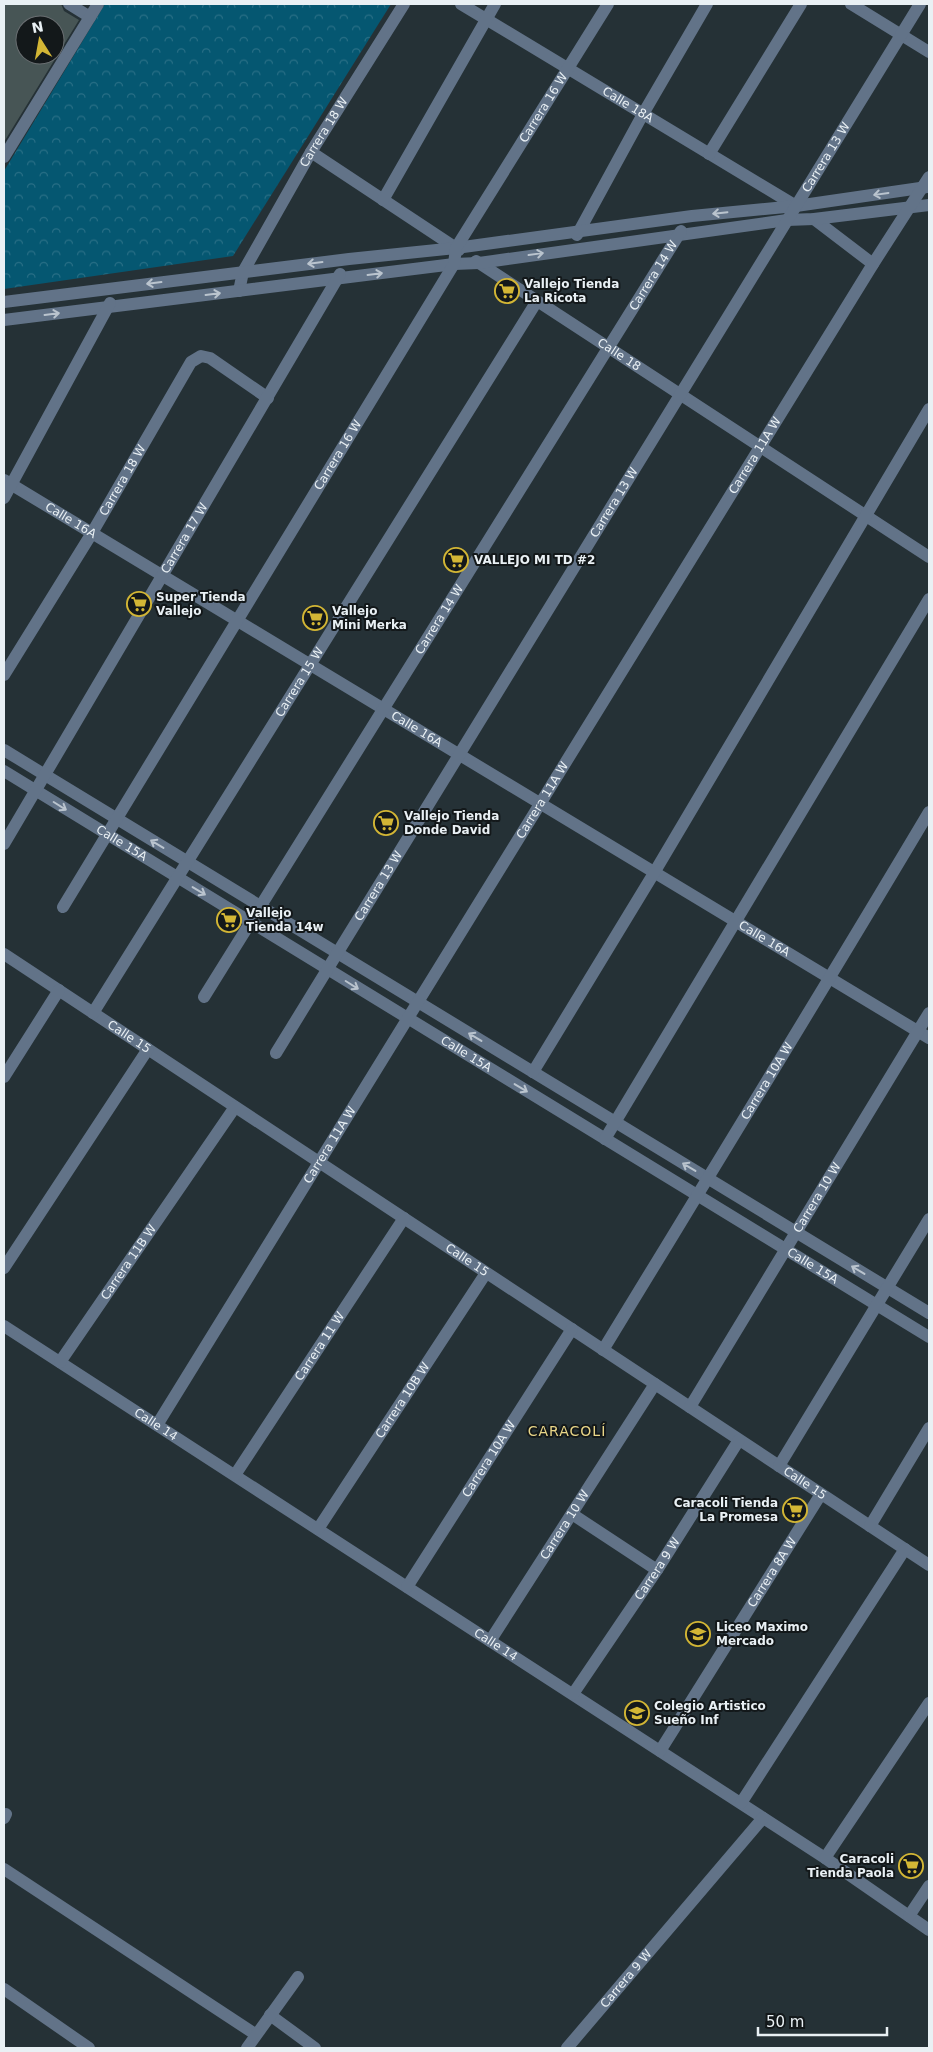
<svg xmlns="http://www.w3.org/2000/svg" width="933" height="2052" font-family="'DejaVu Sans',sans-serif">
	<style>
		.park { fill: url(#park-crowns) }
		.building { fill: #475555; fill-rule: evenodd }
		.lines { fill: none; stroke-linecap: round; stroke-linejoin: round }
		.street { stroke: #627388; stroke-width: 12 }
		.oneway { stroke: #bac4ce }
		.labels { text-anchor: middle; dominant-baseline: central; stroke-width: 4; stroke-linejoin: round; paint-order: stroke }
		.street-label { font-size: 12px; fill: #e9f0f4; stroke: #13181a }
		.poi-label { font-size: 12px; font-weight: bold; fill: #e9f0f4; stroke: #13181a; text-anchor: start }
		.neighbourhood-label { font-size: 14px; letter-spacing: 1px; fill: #e9d688; stroke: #13181a }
	</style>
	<defs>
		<pattern id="park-crowns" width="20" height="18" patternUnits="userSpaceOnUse" patternTransform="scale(1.25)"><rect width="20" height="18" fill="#055771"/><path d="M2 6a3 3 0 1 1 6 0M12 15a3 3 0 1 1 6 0" fill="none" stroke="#296f86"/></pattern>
	</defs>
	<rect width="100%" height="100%" fill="#253136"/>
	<path class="park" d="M105,4H391L233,256L4,289V171Z"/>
	<path class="building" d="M4,4H61L64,11L79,20L4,142ZM25,25H55V55H25Z"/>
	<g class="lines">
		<g class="street">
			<path d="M69,4L90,17"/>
			<path id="s1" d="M461,4L796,206"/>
			<path d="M851,4L929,52"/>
			<path d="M311,152L459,250"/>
			<path d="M709,154L801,4"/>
			<path d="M4,157L98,4"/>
			<path d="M383,200L495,4"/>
			<path d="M814,219L873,264"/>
			<path d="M577,235L643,114L707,4"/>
			<path id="s2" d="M476,261L929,557"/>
			<path id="s3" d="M239,291L243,272L311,152L404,4"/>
			<path d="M4,302L349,259L456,248L692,216L796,206L927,187"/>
			<path d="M4,320L454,264L479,263L787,220L814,219L929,205"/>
			<path id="s4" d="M4,480L929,1038"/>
			<path d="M4,498L110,303"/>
			<path id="s5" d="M4,675L92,533L191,362L201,356L210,358L268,398"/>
			<path d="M4,750L929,1313"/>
			<path id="s6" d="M4,771L929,1337"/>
			<path id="s7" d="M4,844L340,274"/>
			<path id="s8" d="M63,907L454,264L456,248L608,4"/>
			<path id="s9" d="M4,954L929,1565"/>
			<path id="s10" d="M204,997L681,231"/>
			<path id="s11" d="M93,1013L537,301"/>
			<path id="s12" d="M276,1053L920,4"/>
			<path d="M533,1072L654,873L929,409"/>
			<path d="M4,1077L59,990"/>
			<path d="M605,1139L929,599"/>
			<path d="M4,1268L148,1049"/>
			<path id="s13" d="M4,1326L825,1858L929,1930"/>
			<path id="s14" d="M603,1350C712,1171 822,992 929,812"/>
			<path id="s15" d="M60,1362L235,1107"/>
			<path id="s16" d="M690,1407L929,1013"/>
			<path id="s17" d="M157,1425L873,264L929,177"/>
			<path d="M779,1466L929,1219"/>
			<path id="s18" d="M235,1475L404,1218"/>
			<path d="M572,1514L657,1570"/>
			<path d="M870,1526L929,1428"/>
			<path id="s19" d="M318,1529L486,1273"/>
			<path id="s20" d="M407,1587L572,1329"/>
			<path id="s21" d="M490,1641L655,1384"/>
			<path id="s22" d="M573,1694L657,1570L739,1440"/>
			<path id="s23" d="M660,1751L821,1494"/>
			<path d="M741,1803L905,1549"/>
			<path d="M4,1818L6,1814"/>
			<path d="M825,1858L929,1703"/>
			<path d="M4,1869L255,2034"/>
			<path d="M909,1916L929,1886"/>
			<path d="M4,1989L89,2048"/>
			<path d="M270,2015L315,2048"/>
			<path d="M247,2048L298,1977"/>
			<path id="s24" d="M567,2048L763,1818"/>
		</g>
	</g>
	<defs><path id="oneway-shaft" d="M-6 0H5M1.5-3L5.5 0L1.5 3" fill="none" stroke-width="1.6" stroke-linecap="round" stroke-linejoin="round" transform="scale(1.25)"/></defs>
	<g class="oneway">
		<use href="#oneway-shaft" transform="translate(881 194) rotate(172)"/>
		<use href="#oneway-shaft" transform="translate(720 213) rotate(174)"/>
		<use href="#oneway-shaft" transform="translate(536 254) rotate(-8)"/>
		<use href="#oneway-shaft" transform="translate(315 263) rotate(173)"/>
		<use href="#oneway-shaft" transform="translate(375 274) rotate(-7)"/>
		<use href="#oneway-shaft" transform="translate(154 283) rotate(173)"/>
		<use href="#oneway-shaft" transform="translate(213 294) rotate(-7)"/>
		<use href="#oneway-shaft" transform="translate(52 314) rotate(-7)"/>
		<use href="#oneway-shaft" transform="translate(60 806) rotate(32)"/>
		<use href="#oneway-shaft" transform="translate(157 844) rotate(-149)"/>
		<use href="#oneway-shaft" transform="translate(199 891) rotate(31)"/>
		<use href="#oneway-shaft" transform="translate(352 985) rotate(32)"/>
		<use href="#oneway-shaft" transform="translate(475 1037) rotate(-149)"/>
		<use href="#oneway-shaft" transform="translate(521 1088) rotate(31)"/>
		<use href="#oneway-shaft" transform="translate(689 1167) rotate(-149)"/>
		<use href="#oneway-shaft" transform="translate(858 1270) rotate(-149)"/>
	</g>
	<defs>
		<symbol id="supermarket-ring" viewBox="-11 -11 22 22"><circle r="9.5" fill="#13181a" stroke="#d3b635" stroke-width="1.5"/><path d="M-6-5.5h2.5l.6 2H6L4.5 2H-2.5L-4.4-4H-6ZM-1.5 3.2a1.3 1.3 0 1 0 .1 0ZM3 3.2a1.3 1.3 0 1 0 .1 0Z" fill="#d3b635"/></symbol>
		<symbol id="school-ring" viewBox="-11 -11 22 22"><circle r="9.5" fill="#13181a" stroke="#d3b635" stroke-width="1.5"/><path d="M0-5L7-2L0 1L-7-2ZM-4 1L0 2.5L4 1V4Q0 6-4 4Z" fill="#d3b635"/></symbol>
	</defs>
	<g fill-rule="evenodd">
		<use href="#supermarket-ring" x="493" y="277" width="28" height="28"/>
		<use href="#supermarket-ring" x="442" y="546" width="28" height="28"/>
		<use href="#supermarket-ring" x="125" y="590" width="28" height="28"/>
		<use href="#supermarket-ring" x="301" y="604" width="28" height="28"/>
		<use href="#supermarket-ring" x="372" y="809" width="28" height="28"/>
		<use href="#supermarket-ring" x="215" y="906" width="28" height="28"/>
		<use href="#supermarket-ring" x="781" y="1496" width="28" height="28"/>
		<use href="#school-ring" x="684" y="1620" width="28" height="28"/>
		<use href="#school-ring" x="623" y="1699" width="28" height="28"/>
		<use href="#supermarket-ring" x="897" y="1852" width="28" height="28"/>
	</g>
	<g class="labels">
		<g class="street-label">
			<text stroke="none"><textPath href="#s1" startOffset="195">Calle 18A</textPath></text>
			<text stroke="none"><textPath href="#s8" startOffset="934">Carrera 16 W</textPath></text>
			<text stroke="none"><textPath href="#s3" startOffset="181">Carrera 18 W</textPath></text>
			<text stroke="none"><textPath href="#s12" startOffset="1051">Carrera 13 W</textPath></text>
			<text stroke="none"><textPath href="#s10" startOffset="850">Carrera 14 W</textPath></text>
			<text stroke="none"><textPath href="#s2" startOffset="171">Calle 18</textPath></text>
			<text stroke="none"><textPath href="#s8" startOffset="529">Carrera 16 W</textPath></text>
			<text stroke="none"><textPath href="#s17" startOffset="1139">Carrera 11A W</textPath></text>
			<text stroke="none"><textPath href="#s5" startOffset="228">Carrera 18 W</textPath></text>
			<text stroke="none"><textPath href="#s12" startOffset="646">Carrera 13 W</textPath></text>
			<text stroke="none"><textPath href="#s4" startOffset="78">Calle 16A</textPath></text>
			<text stroke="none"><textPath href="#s7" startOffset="355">Carrera 17 W</textPath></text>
			<text stroke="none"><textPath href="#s10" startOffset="445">Carrera 14 W</textPath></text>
			<text stroke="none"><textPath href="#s11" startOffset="390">Carrera 15 W</textPath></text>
			<text stroke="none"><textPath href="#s4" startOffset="482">Calle 16A</textPath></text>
			<text stroke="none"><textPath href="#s17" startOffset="734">Carrera 11A W</textPath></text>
			<text stroke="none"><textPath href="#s6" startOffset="138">Calle 15A</textPath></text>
			<text stroke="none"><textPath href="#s12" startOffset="196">Carrera 13 W</textPath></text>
			<text stroke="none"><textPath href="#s4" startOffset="888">Calle 16A</textPath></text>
			<text stroke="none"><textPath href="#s9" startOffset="150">Calle 15</textPath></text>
			<text stroke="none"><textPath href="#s6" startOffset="542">Calle 15A</textPath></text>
			<text stroke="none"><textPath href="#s14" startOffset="315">Carrera 10A W</textPath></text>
			<text stroke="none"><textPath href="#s17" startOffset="329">Carrera 11A W</textPath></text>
			<text stroke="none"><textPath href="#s16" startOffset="245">Carrera 10 W</textPath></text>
			<text stroke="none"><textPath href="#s9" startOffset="555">Calle 15</textPath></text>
			<text stroke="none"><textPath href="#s15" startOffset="121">Carrera 11B W</textPath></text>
			<text stroke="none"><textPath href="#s6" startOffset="948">Calle 15A</textPath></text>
			<text stroke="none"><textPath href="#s18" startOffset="154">Carrera 11 W</textPath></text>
			<text stroke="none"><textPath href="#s19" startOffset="154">Carrera 10B W</textPath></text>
			<text stroke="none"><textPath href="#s13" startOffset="181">Calle 14</textPath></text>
			<text stroke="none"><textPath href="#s20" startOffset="152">Carrera 10A W</textPath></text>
			<text stroke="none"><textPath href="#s9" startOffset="960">Calle 15</textPath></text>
			<text stroke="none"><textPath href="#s21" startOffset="138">Carrera 10 W</textPath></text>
			<text stroke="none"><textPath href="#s22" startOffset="151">Carrera 9 W</textPath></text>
			<text stroke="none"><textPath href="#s23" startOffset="211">Carrera 8A W</textPath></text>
			<text stroke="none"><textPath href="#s13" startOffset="586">Calle 14</textPath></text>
			<text stroke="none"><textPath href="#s24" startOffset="91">Carrera 9 W</textPath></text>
		</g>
		<g class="poi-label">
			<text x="524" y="284">Vallejo Tienda<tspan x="524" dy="14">La Ricota</tspan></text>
			<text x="474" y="560">VALLEJO MI TD #2</text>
			<text x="156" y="597">Super Tienda<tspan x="156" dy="14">Vallejo</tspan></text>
			<text x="332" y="611">Vallejo<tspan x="332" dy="14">Mini Merka</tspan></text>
			<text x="404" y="816">Vallejo Tienda<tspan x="404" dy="14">Donde David</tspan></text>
			<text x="246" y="913">Vallejo<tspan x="246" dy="14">Tienda 14w</tspan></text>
			<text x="778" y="1503" text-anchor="end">Caracoli Tienda<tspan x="778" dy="14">La Promesa</tspan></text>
			<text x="716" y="1627">Liceo Maximo<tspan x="716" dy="14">Mercado</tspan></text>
			<text x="654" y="1706">Colegio Artistico<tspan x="654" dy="14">Sueño Inf</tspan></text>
			<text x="894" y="1859" text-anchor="end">Caracoli<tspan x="894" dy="14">Tienda Paola</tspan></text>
		</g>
		<g class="neighbourhood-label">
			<text x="567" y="1431">CARACOLÍ</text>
		</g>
	</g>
	<rect width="933" height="2052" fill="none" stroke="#e9f0f4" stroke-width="10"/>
	<g transform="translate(40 40) rotate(349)"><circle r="24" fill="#13181a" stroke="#696e71"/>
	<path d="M0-4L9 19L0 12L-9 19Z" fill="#d3b635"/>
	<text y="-8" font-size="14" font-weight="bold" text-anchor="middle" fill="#e9f0f4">N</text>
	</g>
	<path d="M758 2027v8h129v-8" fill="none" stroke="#e9f0f4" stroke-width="2.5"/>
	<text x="766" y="2027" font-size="15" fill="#e9f0f4" stroke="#13181a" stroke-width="4" paint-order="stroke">50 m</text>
</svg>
